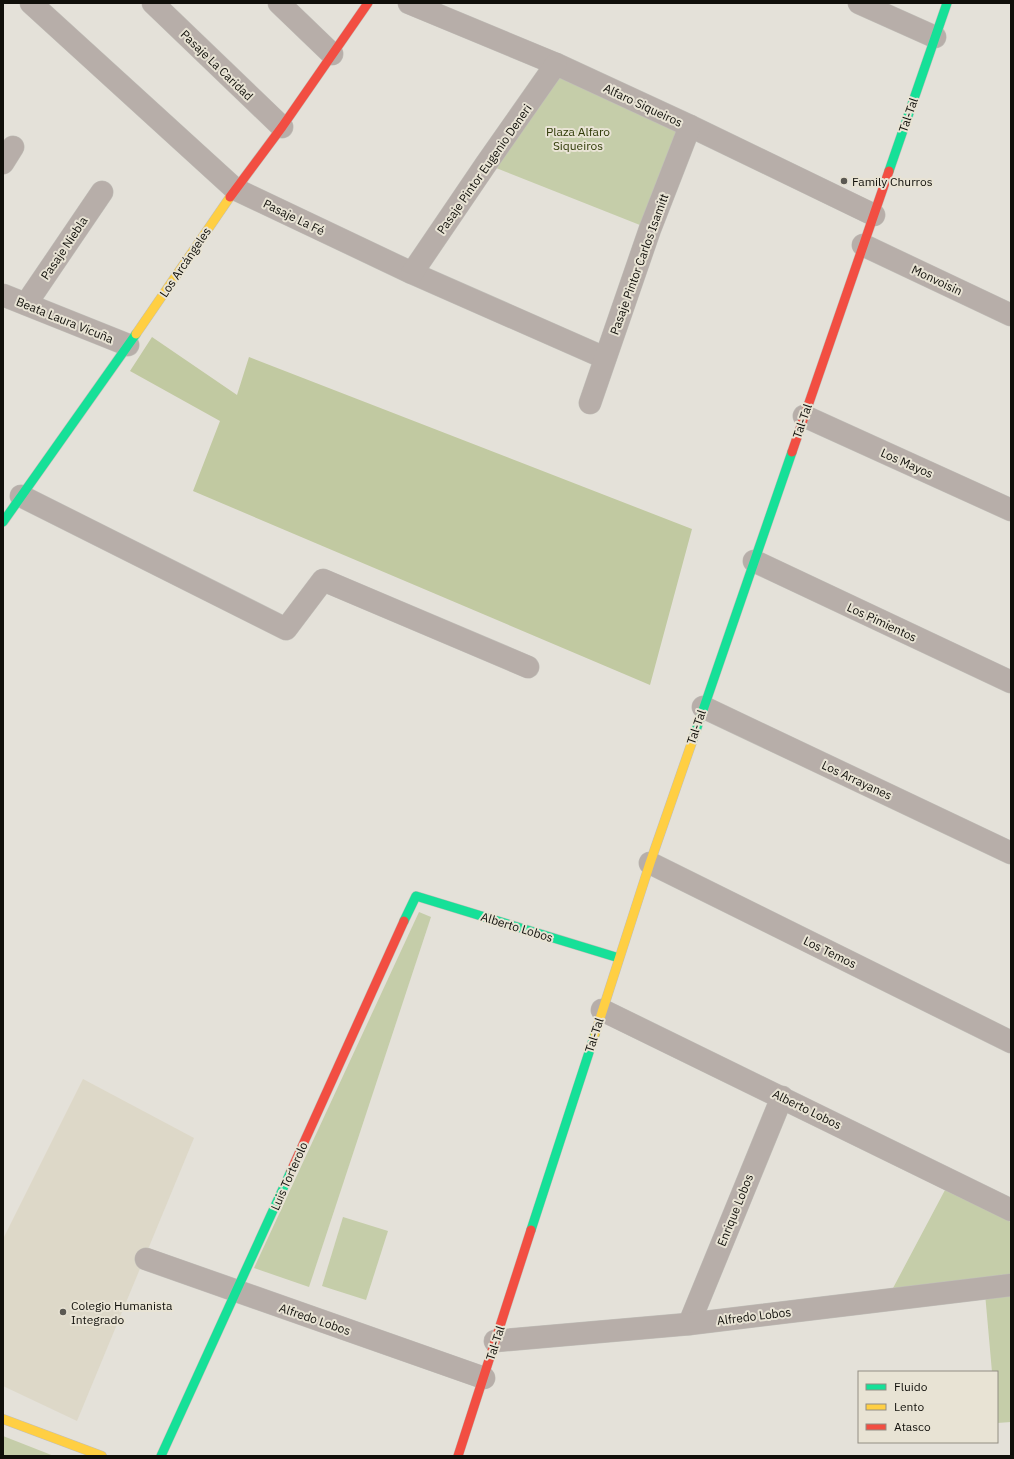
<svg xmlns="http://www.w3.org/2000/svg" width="1014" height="1459" font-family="'IBM Plex Sans',sans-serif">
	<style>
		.built { fill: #ddd8c8 }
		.green { fill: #c5cda9 }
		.forest { fill: #c1c9a1 }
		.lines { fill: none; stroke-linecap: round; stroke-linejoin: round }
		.street-casing { stroke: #c1bfb9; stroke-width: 23 }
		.fast-casing { stroke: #c1bfb9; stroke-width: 10 }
		.slow-casing { stroke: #c1bfb9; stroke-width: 10 }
		.jam-casing { stroke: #c1bfb9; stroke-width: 10 }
		.street { stroke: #b7aea9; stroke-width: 22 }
		.fast { stroke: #16e098; stroke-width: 9 }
		.slow { stroke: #ffcf43; stroke-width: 9 }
		.jam { stroke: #f24e42; stroke-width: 9 }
		.poi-dot { fill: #5a5852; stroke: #e8e3d4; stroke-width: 1.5 }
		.labels { text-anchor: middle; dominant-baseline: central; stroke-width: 4; stroke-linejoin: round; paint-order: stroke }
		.street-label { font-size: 12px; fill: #100f0a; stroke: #e8e3d4 }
		.park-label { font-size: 12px; fill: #2f3a06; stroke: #e8e3d4 }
		.poi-label { font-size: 12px; fill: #100f0a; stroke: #e8e3d4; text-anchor: start }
	</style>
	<rect width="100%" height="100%" fill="#e4e1d9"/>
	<path class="built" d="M83,1079L194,1138L77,1421L3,1386V1239Z"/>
	<g class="green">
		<path d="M556,64L690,126L650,229L486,164Z"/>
		<path d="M419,912L431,917L309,1287L254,1268Z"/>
		<path d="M945,1190L1011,1222V1422L997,1423V1372H992L984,1282L892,1290Z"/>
		<path d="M343,1217L388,1231L366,1300L322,1286Z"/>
		<path d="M3,1436L54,1456H3Z"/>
	</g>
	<path class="forest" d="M152,337L237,395L249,357L692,529L650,685L193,491L220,421L130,371Z"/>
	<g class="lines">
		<defs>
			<g id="street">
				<path d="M31,3L235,189L412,273L605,358"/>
				<path d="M153,3L282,127"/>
				<path d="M279,3L332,54"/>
				<path d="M409,3L556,64L690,126L874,215"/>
				<path d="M859,3L935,37"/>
				<path d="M3,163L13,147"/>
				<path d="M863,245L1011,315"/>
				<path d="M412,273L486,164L556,64"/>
				<path d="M3,295L128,345"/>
				<path d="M26,304L102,192"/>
				<path d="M590,403L650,229L690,126"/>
				<path d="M804,416L1011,510"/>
				<path d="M21,496L286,629L323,580L528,667"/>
				<path d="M754,561L1011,682"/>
				<path d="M703,707L1011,853"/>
				<path d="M650,863L1011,1042"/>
				<path d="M602,1010L1011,1210"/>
				<path d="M146,1259L484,1378"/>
				<path d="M689,1324L782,1097"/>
				<path d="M495,1341L689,1324L1011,1285"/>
			</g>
			<g id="fast">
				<path d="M889,171L947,3"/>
				<path d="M3,522L136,334"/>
				<path d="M692,742L792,452"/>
				<path d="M404,921L416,896L619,958"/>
				<path d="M531,1230L595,1034"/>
				<path d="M161,1456L291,1171"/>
			</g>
			<g id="slow">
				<path d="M136,334L230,197"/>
				<path d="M595,1034L650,863L692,742"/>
				<path d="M3,1419L102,1456"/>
			</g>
			<g id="jam">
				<path d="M230,197L282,127L368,3"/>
				<path d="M792,452L889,171"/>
				<path d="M291,1171L404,921"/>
				<path d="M458,1456L531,1230"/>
			</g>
		</defs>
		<use href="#street" class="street-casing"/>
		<use href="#fast" class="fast-casing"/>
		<use href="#slow" class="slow-casing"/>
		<use href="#jam" class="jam-casing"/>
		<use href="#street" class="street"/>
		<use href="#fast" class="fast"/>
		<use href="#slow" class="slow"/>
		<use href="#jam" class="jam"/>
	</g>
	<g class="poi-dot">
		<circle cx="844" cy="181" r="4"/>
		<circle cx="63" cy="1312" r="4"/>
	</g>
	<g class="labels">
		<g class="street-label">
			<text transform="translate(217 65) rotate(44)">Pasaje La Caridad</text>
			<text transform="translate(643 105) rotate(25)">Alfaro Siqueiros</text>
			<text transform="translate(908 115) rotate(-71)">Tal-Tal</text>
			<text transform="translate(484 169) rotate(-55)">Pasaje Pintor Eugenio Deneri</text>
			<text transform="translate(294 217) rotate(26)">Pasaje La Fé</text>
			<text transform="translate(64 248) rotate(-56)">Pasaje Niebla</text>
			<text transform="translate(185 262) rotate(-56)">Los Arcángeles</text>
			<text transform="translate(639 264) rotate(-70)">Pasaje Pintor Carlos Isamitt</text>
			<text transform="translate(937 280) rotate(25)">Monvoisin</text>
			<text transform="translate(65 320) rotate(22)">Beata Laura Vicuña</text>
			<text transform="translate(802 421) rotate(-71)">Tal-Tal</text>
			<text transform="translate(907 463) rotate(24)">Los Mayos</text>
			<text transform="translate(882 622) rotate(25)">Los Pimientos</text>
			<text transform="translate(696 727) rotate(-71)">Tal-Tal</text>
			<text transform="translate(857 780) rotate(25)">Los Arrayanes</text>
			<text transform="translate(517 927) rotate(17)">Alberto Lobos</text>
			<text transform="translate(830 952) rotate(26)">Los Temos</text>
			<text transform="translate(594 1035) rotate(-72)">Tal-Tal</text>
			<text transform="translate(807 1109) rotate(26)">Alberto Lobos</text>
			<text transform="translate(289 1176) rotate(-66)">Luis Torterolo</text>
			<text transform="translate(735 1210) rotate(-68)">Enrique Lobos</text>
			<text transform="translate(754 1316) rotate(-7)">Alfredo Lobos</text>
			<text transform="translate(315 1319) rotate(19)">Alfredo Lobos</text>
			<text transform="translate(495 1343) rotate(-72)">Tal-Tal</text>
		</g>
		<g class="park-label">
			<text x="578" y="131">Plaza Alfaro<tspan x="578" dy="14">Siqueiros</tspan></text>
		</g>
		<g class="poi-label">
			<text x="852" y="181">Family Churros</text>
			<text x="71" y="1305">Colegio Humanista<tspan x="71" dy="14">Integrado</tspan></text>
		</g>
	</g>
	<rect width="1014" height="1459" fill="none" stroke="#100f0a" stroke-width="8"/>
	<rect x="858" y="1371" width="140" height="72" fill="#e8e3d4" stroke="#928e83"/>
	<rect x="866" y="1384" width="20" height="6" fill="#16e098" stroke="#928e83"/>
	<text x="894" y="1391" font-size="12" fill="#100f0a">Fluido</text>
	<rect x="866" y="1404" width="20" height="6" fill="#ffcf43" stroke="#928e83"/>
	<text x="894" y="1411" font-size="12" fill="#100f0a">Lento</text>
	<rect x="866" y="1424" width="20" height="6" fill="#f24e42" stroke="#928e83"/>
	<text x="894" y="1431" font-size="12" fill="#100f0a">Atasco</text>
</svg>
